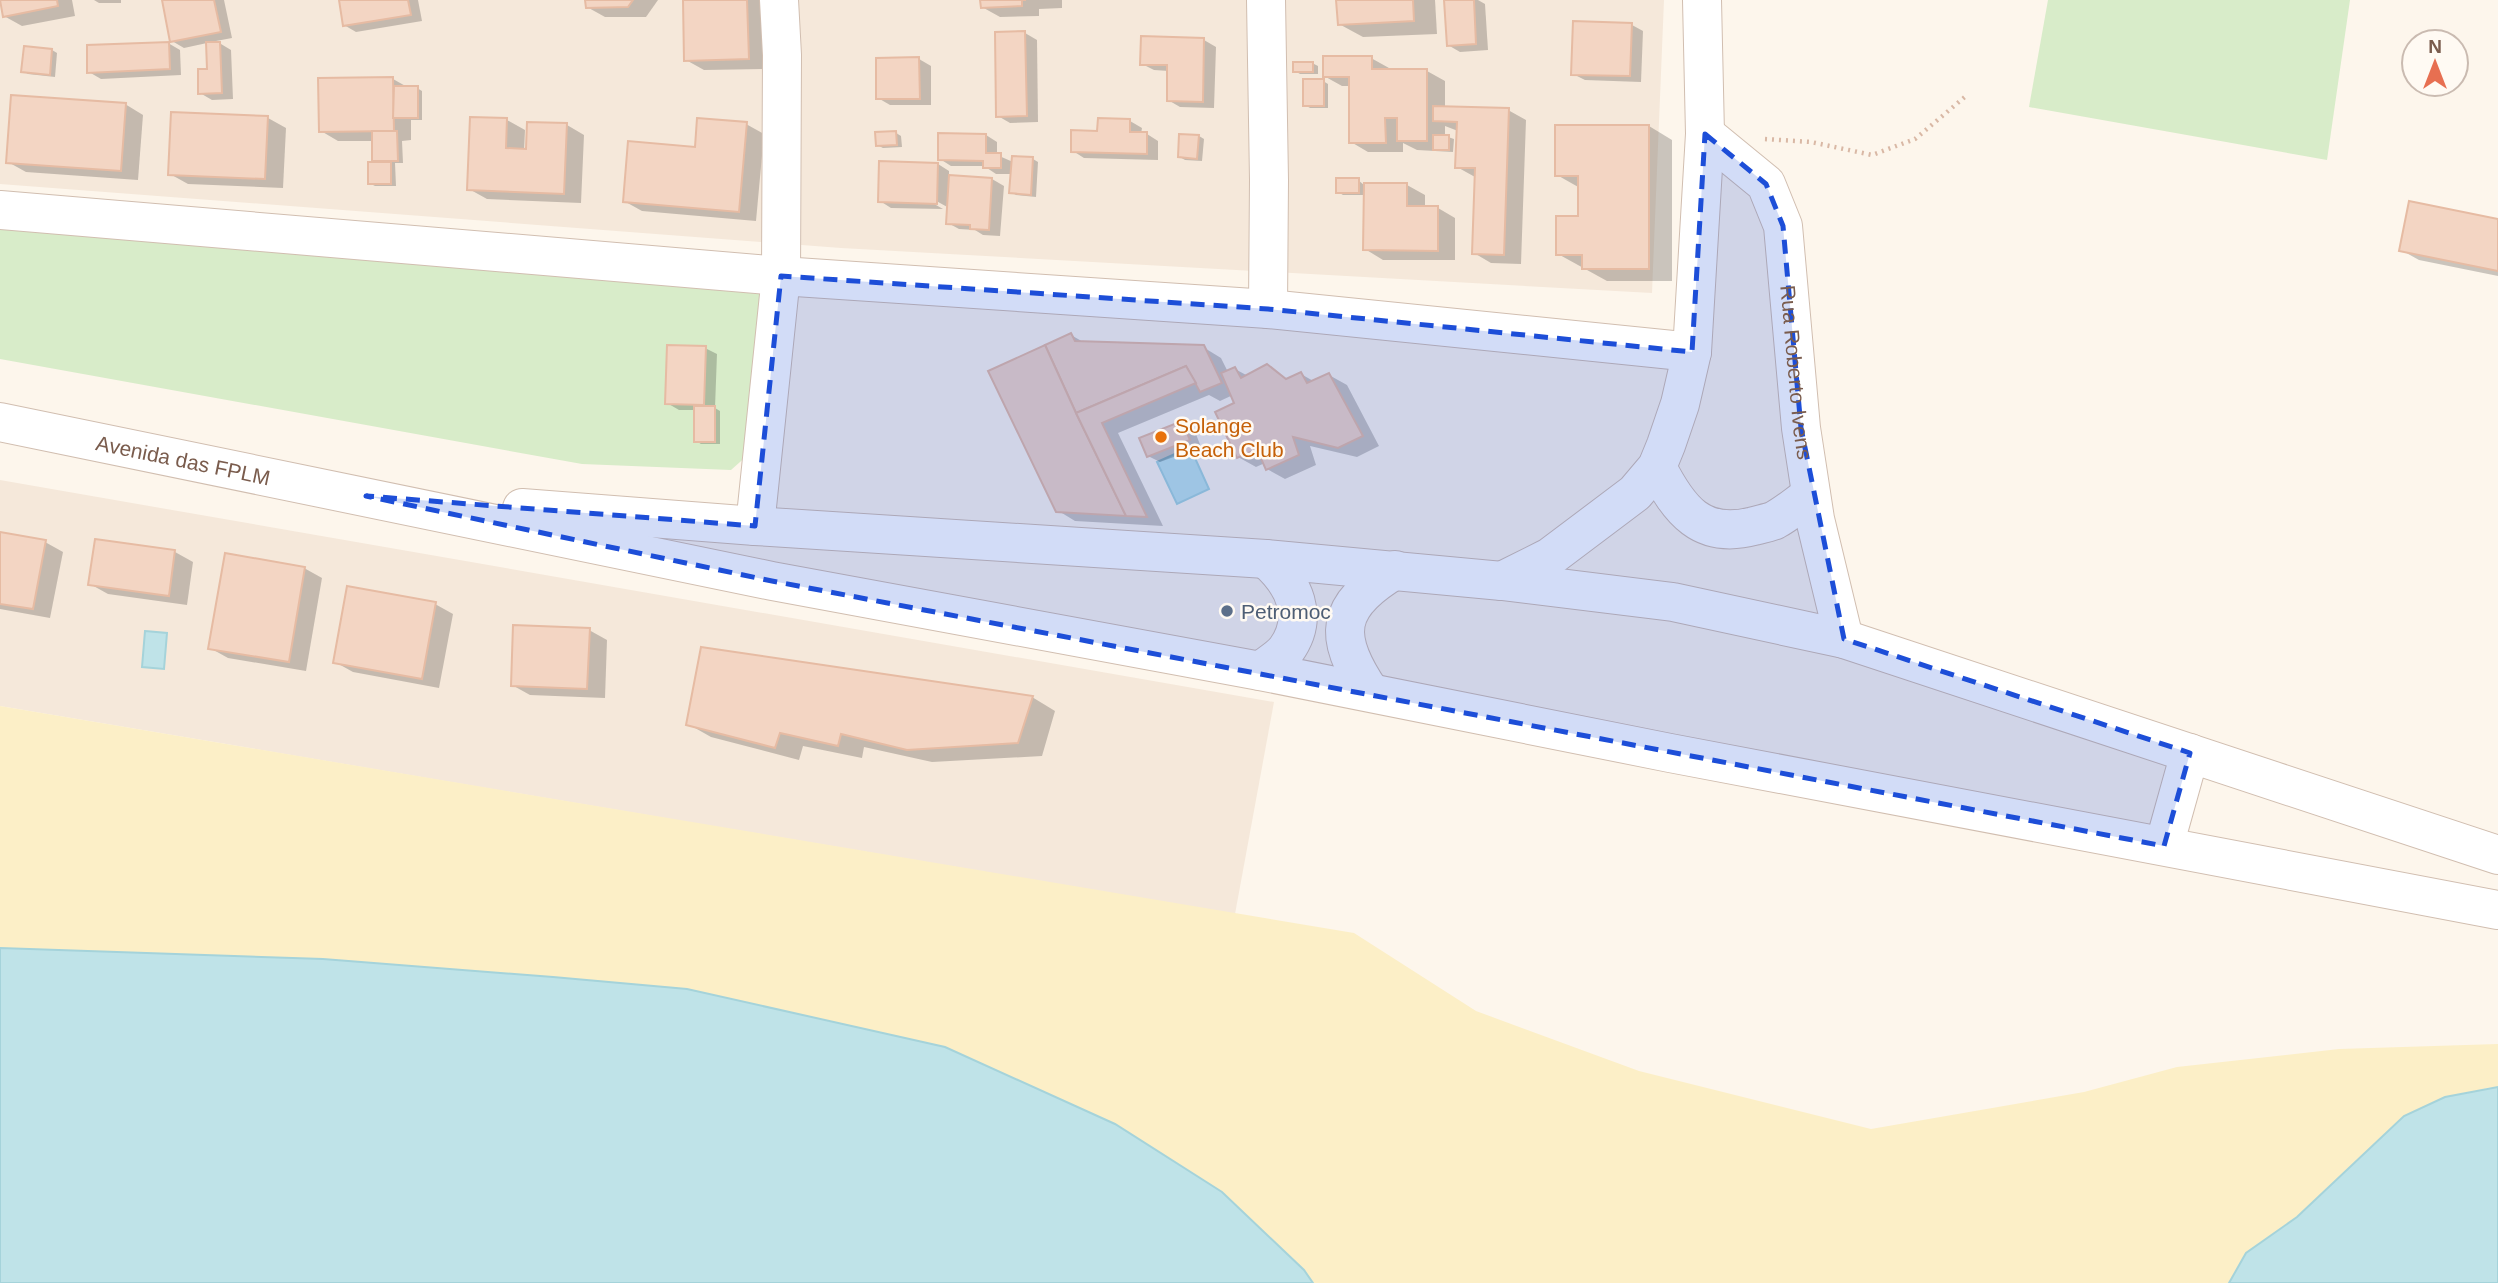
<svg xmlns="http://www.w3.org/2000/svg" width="2498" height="1283" font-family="Helvetica,sans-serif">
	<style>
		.residential { fill: #f5e8da }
		.green { fill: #d8ecc9 }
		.sand { fill: #fcefc7 }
		.water { fill: #bfe3e8; stroke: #a5d3da; stroke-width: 2 }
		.shadow { fill: #0003 }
		.building { fill: #f3d5c3; stroke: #e6bba3; stroke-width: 2 }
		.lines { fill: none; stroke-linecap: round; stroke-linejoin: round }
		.minor-casing { stroke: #d1beb0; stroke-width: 40 }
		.path { stroke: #d9b8a5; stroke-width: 4.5; stroke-dasharray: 2 5; stroke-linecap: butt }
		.minor { stroke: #fff; stroke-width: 38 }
		.marked { fill: #1d4ed8; fill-opacity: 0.2; stroke: #1d4ed8; stroke-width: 5; stroke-dasharray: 14 9; stroke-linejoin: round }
		.food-dot { fill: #e8710a; stroke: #fffaf3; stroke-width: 2.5 }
		.service-dot { fill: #5c6f8a; stroke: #fffaf3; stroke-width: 2.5 }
		.labels { text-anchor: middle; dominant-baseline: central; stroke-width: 5; stroke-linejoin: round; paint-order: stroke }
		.street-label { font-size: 21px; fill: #7a5c4d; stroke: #fffaf3 }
		.food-label { font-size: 21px; fill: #c56008; stroke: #fffaf3; text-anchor: start }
		.service-label { font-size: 21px; fill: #4e5e75; stroke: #fffaf3; text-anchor: start }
	</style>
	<rect width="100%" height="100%" fill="#fdf6ec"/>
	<g class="residential">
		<path d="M0,0H1664L1652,293L841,248L0,184Z"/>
		<path d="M0,480L1274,702L1235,914L0,706Z"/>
	</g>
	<g class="green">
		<path d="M2048,0H2350L2327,160L2029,107Z"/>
		<path d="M0,222L760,281L774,307L758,446L731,470L582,464L0,359Z"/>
	</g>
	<path class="sand" d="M0,706L1354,933L1476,1011L1639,1071L1871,1129L2084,1092L2177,1067L2339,1049L2498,1044V1087L2487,1088L2404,1116L2297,1217L2246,1253L2229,1283H1313L1304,1270L1115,1124L945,1047L687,989L553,977L323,959L0,948Z"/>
	<g class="water">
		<path d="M1190,447L1209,489L1177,504L1157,462Z"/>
		<path d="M145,631L167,633L164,669L142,667Z"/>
		<path d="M0,948L323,959L553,977L687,989L945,1047L1115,1124L1222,1192L1304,1270L1313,1283H0Z"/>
		<path d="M2498,1087V1283H2229L2246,1253L2297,1217L2404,1116L2445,1097Z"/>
	</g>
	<g class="shadow">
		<path d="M1,0H72L75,16L22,26L4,16Z"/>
		<path d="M94,0H121V3H99Z"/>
		<path d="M164,0H224L232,38L216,41L231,50L233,99L212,100L200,93L208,71L207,43L184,48L172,41Z"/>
		<path d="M340,0H418L422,21L356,32L344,25Z"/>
		<path d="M587,0H658L646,17H605L587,7Z"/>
		<path d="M684,0H764L766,69L704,70L686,60Z"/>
		<path d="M982,0H1062V8L1039,9V16L1000,17L982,7Z"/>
		<path d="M1338,0H1435L1437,34L1363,37L1339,24Z"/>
		<path d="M1446,0H1478L1485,4L1488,50L1460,52L1448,45Z"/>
		<path d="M1632,25L1643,31L1641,82L1585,80L1573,74Z"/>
		<path d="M1025,33L1037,40L1038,122L1010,123L998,116Z"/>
		<path d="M1204,40L1216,47L1214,108L1180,107L1168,100L1169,71L1154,70L1142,64Z"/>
		<path d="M168,43L180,50L181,75L101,79L89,72Z"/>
		<path d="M52,50L57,53L55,77L28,74L23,71Z"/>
		<path d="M1371,58L1389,68V71H1427L1445,81V108L1508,110L1526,120L1521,264L1491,263L1474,253L1475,177L1457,167L1458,131L1445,126V136L1454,139L1453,152L1417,150L1403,143V152H1368L1351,142V86H1342L1324,76Z"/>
		<path d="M919,59L931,66V105H890L878,98Z"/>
		<path d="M1312,63L1318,66V74H1300L1295,71Z"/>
		<path d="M393,79L409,88H417L422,91V120H411V140L402,141L403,163H395L396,186H375L369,183L374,164V141H338L321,131Z"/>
		<path d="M1323,81L1328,84V108H1310L1305,105Z"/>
		<path d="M125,104L143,115L138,180L26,172L8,162Z"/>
		<path d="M268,118L286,128L283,188L188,184L170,174Z"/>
		<path d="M472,119L507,120L525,130L524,151H528L567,125L584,135L581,203L487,199L469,189Z"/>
		<path d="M1130,121L1142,128L1141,134H1147L1158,141V160L1084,158L1073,151L1099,133Z"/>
		<path d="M746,124L764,134L756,221L642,211L624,201Z"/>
		<path d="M1649,126L1672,140V281H1607L1558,254L1580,217V188L1557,175Z"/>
		<path d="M896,133L901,136L902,147L883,148L877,145Z"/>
		<path d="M986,135L997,142V155L1013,162V158L1033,159L1038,162L1036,197L1016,195L1011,192L1012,174H996L984,166H951L940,159Z"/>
		<path d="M1199,136L1204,139L1202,161L1185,160L1180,157Z"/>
		<path d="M938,164L949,171V176L992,179L1004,186L1000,236L983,235L975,230L959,229L948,223L949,208L931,198L929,201L943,209L891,208L880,201Z"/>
		<path d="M1358,180L1364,185H1407L1425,195V208H1438L1455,218V260H1383L1365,249V195H1343L1338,192Z"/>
		<path d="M2498,221V276L2419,260L2401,250Z"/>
		<path d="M1071,335L1085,343L1203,347L1221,358L1228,372L1235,369L1248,376L1267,366L1288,380L1301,374L1315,382L1329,375L1347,385L1379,446L1357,457L1310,446L1316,465L1285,479L1267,469L1265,463L1256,467L1238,457L1237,403L1233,395L1220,401L1209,395L1118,433L1163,526L1075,521L1057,510Z"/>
		<path d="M705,348L717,354L715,408L720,411V444H701L696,441V410H679L667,403Z"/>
		<path d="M1182,423L1194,429L1201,447L1160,462L1148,456Z"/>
		<path d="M0,534L45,542L63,552L50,618L0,609Z"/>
		<path d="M96,541L175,552L193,562L187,605L108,594L90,584Z"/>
		<path d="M304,568L322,578L306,671L228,658L210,648Z"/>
		<path d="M435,604L453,614L439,688L353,672L335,662Z"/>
		<path d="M589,630L607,640L605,698L530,695L512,685Z"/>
		<path d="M1032,697L1055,711L1042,756L932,762L864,747L862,758L803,746L799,760L711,737L688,724Z"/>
	</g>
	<g class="building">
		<path d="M0,0H57L58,6L3,17Z"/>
		<path d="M162,0H214L221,32L170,42Z"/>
		<path d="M339,0H408L411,15L343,26Z"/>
		<path d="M585,0H633L628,7L586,8Z"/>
		<path d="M683,0H747L749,59L684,61Z"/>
		<path d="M980,0H1026H1022V6L981,8Z"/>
		<path d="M1336,0H1413L1414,21L1338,25Z"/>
		<path d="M1444,0H1474L1476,44L1447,46Z"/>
		<path d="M1573,21L1632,23L1630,76L1571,75Z"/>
		<path d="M1025,31L1027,116L996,117L995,32Z"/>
		<path d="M1141,36L1204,38L1203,102L1167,101V65H1140Z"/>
		<path d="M169,42L170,69L87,73V45Z"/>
		<path d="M206,42H220L222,93L198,94V69H207Z"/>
		<path d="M24,46L52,49L50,75L21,72Z"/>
		<path d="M1323,56H1372V69H1427V141H1397V118H1385L1386,143H1349V77H1323Z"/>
		<path d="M919,57L920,99H876V58Z"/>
		<rect x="1293" y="62" width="20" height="10"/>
		<path d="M393,77L394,131L319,132L318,78Z"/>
		<rect x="1303" y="79" width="21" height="27"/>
		<path d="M394,86H418V118H393Z"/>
		<path d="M11,95L126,103L121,171L6,163Z"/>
		<path d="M1433,106L1509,108L1504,255L1472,254L1475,168H1455L1457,122L1433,121Z"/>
		<path d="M171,112L268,116L265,179L168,175Z"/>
		<path d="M470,117L507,118L506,148L526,149L527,122L567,123L564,194L467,190Z"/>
		<path d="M697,118L747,122L739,212L623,202L628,141L695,147Z"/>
		<path d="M1098,118L1130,119V132H1147V154L1071,152V130L1097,131Z"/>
		<path d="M1555,125H1649V269H1582V255H1556V216H1578V176H1555Z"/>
		<path d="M372,131H397L398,161H372Z"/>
		<path d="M896,131L897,145L876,146L875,132Z"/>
		<path d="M938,133L986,134V153H1001V168H983V161L938,160Z"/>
		<path d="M1179,134L1199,135L1197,159L1178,157Z"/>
		<rect x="1433" y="135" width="16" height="15"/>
		<path d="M1012,156L1033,157L1031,195L1009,193Z"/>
		<path d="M879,161L938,163L937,204L878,202Z"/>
		<rect x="368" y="162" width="23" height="22"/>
		<path d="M949,175L992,178L989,230L970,229V225L946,224Z"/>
		<rect x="1336" y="178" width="23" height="15"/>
		<path d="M1364,183H1407V206H1438V251L1363,250Z"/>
		<path d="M2409,201L2498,219V271L2399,251Z"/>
		<path d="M1071,333L1075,341L1204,345L1222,383L1200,392L1186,366L1076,413L1045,345Z"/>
		<path d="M667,345L706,346L704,405L665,404Z"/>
		<path d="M1045,345L1076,413L1126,516L1056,512L988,371Z"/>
		<path d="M1267,364L1286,379L1301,372L1307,383L1329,373L1363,436L1338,448L1293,437L1299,455L1266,470L1257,449L1237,458L1215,412L1234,403L1221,373L1235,367L1241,378Z"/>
		<path d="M1186,366L1196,383L1102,423L1147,517L1126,516L1076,413Z"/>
		<rect x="694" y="406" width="21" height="36"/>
		<path d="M1182,421L1190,440L1147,457L1139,438Z"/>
		<path d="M0,532L46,540L33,609L0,604Z"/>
		<path d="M95,539L175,550L169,596L88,585Z"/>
		<path d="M225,553L305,567L289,662L208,649Z"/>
		<path d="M347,586L436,602L422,679L333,663Z"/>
		<path d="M513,625L590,628L587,689L511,686Z"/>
		<path d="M701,647L1033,696L1018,743L907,750L841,734L838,746L780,733L775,748L686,725Z"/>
	</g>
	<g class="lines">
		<defs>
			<g id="minor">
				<path d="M1266,0L1269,180L1268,309"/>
				<path id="s1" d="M1705,134L1766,184L1783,226L1801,428L1815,519L1844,639"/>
				<path d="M0,210L781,276L1268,309L1692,352"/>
				<path id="s2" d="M0,422L772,581L1260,671L1670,753L2498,910"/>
				<path d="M1657,467C1679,510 1701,540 1754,526C1760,524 1769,523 1775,520C1788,513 1799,503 1811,495"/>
				<path d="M522,508L755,526L1266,559L1502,581L1673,602L1844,639L2498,855"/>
				<path d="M755,526L781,276L782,55L779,0"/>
				<path d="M1502,581L1550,557L1635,493L1657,467L1666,445L1680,404L1692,352L1705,134L1702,0"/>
				<path d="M1260,671C1269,664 1280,658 1286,650C1310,617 1294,583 1266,559"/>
				<path d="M1370,692C1332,636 1335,606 1395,570"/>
				<path d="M2164,846L2190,753"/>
			</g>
		</defs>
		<use href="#minor" class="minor-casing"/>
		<path class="path" d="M1765,139L1811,142L1872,155L1915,139L1966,96"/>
		<use href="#minor" class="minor"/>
	</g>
	<path class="marked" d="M1705,134L1766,184L1783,226L1801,428L1844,639L2190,753L2164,846L772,581L366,496L755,526L781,276L1268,309L1692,352Z"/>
	<circle class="food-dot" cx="1161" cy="437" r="7"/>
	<circle class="service-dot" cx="1227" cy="611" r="7"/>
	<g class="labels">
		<g class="street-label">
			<text stroke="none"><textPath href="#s1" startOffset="271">Rua Roberto Ivens</textPath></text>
			<text stroke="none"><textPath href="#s2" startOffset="187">Avenida das FPLM</textPath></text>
		</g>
		<g class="food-label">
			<text x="1175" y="425">Solange<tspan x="1175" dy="24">Beach Club</tspan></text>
		</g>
		<g class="service-label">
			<text x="1241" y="611">Petromoc</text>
		</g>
	</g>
	<g transform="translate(2435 63)"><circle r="33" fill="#fffaf3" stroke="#cabbb1" stroke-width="2"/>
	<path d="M0-5L12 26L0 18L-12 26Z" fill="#e76f51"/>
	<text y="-10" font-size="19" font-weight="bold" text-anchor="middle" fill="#7a5c4d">N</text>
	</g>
</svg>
